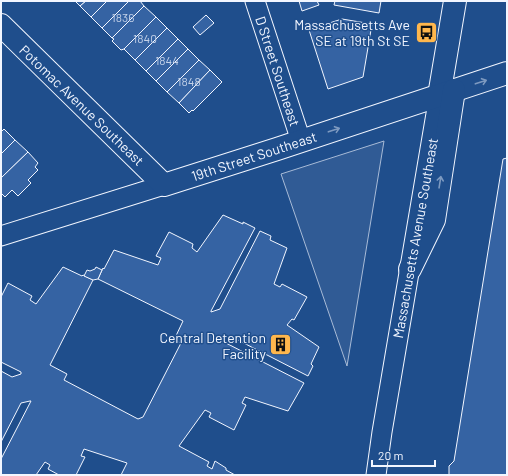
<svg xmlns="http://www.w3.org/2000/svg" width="508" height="476" font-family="Barlow,sans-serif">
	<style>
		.green { fill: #305b95; stroke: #a8bbd7 }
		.building { fill: #3563a3; stroke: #f2f6ff }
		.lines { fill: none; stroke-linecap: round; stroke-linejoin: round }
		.minor-casing { stroke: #f2f6ff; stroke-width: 21 }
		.tertiary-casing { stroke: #f2f6ff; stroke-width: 24 }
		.secondary-casing { stroke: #f2f6ff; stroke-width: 24 }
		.minor { stroke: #1f4e8c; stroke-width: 19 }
		.tertiary { stroke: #1f4e8c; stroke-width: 22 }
		.secondary { stroke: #1f4e8c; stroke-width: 22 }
		.oneway { stroke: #7e9ac0 }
		.labels { text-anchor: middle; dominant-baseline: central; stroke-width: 3; stroke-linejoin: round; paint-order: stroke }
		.number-label { font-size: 12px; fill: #c3d1e8 }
		.poi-label { font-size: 14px; fill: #f2f6ff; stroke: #1f4e8c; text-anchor: end }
		.street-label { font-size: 14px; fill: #f2f6ff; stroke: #1f4e8c }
	</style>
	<rect width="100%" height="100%" fill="#1f4e8c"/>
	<path class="green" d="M384,141L347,366L281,174Z"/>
	<g class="building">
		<path d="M75,1H86L80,6Z"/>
		<path d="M86,1H107L91,17L80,6Z"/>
		<path d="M107,1H129L102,28L91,17Z"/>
		<path d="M129,1H140L144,6L112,38L102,28Z"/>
		<path d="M299,1H317L319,5L302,11Z"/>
		<path d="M335,1H381L379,13L334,5Z"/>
		<path d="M144,6L156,17L124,49L121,50L112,41L114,39L112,38Z"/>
		<path d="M206,15L214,23L200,35L193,27Z"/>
		<path d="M156,17L167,28L135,60L124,49Z"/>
		<path d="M342,19L372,24L363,77L328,89L309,30L321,26L320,24H323V25Z"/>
		<path d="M167,28L178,39L146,71L135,60Z"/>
		<path d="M178,39L188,49L156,81L146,71Z"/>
		<path d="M188,49L199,60L167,92L156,81Z"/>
		<path d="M199,60L210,70L179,103L167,92Z"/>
		<path d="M210,70L222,82L193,111L192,110L189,113L179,103Z"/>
		<path d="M4,129L15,140L1,154V132Z"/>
		<path d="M15,140L28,152L1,178V154Z"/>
		<path d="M28,152L38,163L35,167L38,170L28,180L31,183L18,196L12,190L5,197L1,193V178Z"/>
		<path d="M507,158V475H449V466L454,461L503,159Z"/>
		<path d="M223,215L243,224V222L255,228L211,311V312L220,309L260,231L271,236L270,240L287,248L274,284L280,287L282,284L307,297L294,320L292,319L287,325L319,347L311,364L313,366L308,376L230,336L220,339V340L304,383L288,411L245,397L242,403L246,405L234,430L209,417L211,413L205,410L179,446L209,462L207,466L212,469L215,461L226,468V470L235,475H121L127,463L84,449L81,456L85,457L76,475H59L48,469L50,465L45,462L36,475H1V459L31,401H30L21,403L1,442V371L12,377L21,374V372L1,362V297L8,283L32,296L30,300L36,304L63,267L82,276L83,275L93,280L50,365L67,374L64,380L138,419L143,417L181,343L174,340L183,321L98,279L103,268L104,269L114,250L158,265L161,258L156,256L169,232L193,244L192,248L197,252Z"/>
		<path d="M96,267L102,270L98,279L93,280L84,276L87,270L90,271L95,269Z"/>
	</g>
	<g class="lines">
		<defs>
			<g id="minor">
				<path d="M255,1L301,141"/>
				<path d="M1,236L164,185"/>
				<path d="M376,475L382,432L439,96"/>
			</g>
			<path id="tertiary" d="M439,96L455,1"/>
			<g id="secondary">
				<path d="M1,25L164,185L277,149L507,73"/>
				<path d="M410,269L434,220L454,90"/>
			</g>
		</defs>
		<use href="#minor" class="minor-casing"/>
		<use href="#tertiary" class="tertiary-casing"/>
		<use href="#secondary" class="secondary-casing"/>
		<use href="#minor" class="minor"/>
		<use href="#tertiary" class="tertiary"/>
		<use href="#secondary" class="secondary"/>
	</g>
	<defs><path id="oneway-shaft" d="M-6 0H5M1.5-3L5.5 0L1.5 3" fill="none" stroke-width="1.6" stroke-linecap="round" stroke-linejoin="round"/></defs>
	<g class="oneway">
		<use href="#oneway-shaft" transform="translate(481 82) rotate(-18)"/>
		<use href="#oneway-shaft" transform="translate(334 130) rotate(-18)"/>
		<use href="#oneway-shaft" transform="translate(440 182) rotate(-81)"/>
	</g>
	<defs>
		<symbol id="bus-square" viewBox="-11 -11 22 22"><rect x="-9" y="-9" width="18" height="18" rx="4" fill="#ffb74d" stroke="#1f4e8c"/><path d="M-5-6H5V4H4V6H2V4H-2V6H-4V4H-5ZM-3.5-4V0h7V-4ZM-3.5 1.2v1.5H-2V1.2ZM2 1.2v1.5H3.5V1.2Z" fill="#111"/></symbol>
		<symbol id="building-square" viewBox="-11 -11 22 22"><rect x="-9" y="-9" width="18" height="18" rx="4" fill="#ffb74d" stroke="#1f4e8c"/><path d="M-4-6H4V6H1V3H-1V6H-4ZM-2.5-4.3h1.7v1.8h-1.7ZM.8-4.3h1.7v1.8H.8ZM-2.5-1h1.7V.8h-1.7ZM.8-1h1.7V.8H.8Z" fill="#111"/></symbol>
	</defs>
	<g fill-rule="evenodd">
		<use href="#bus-square" x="414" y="20" width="25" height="25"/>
		<use href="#building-square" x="268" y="332" width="25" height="25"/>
	</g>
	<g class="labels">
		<g class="number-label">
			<text x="123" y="17">1836</text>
			<text x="145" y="38">1840</text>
			<text x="167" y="60">1844</text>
			<text x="189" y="81">1848</text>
		</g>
		<g class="poi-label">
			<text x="410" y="24">Massachusetts Ave<tspan x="410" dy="16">SE at 19th St SE</tspan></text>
			<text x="266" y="337">Central Detention<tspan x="266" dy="16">Facility</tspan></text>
		</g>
		<g class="street-label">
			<text transform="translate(278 71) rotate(72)">D Street Southeast</text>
			<text transform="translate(82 105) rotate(44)">Potomac Avenue Southeast</text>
			<text transform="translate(254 156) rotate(-18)">19th Street Southeast</text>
			<text transform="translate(415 238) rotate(-80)">Massachusetts Avenue Southeast</text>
		</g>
	</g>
	<rect width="508" height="476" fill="none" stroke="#f2f6ff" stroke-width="4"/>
	<path d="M372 460v6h63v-6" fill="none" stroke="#f2f6ff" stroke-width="2"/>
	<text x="378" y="460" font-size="12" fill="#f2f6ff" stroke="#1f4e8c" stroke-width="3" paint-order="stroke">20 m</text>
</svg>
